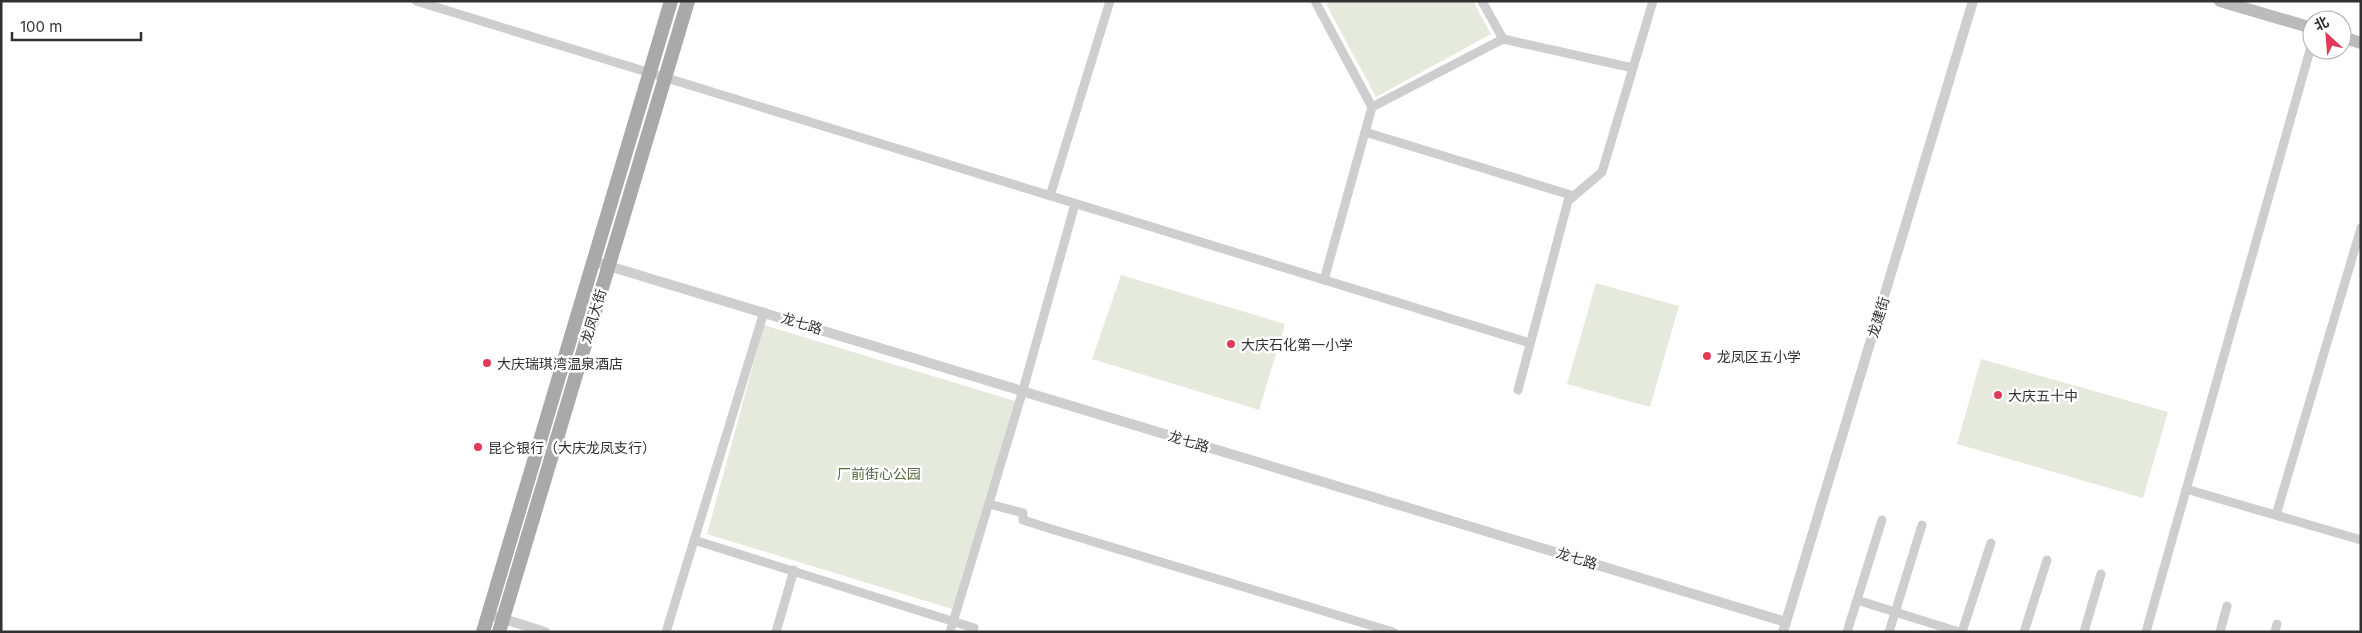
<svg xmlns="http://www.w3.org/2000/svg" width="2362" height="633" font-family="Inter,'Noto Sans SC',sans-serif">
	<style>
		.green { fill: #e6eadd }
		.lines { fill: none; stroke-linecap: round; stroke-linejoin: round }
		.minor { stroke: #cecece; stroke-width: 9 }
		.tertiary { stroke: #cecece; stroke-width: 10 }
		.secondary { stroke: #bbb; stroke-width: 12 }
		.primary { stroke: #a9a9a9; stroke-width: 14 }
		.poi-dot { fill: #e23959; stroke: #fff; stroke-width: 2 }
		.labels { text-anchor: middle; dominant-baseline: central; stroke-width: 5; stroke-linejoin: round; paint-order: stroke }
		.street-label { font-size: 14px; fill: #313131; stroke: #fff }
		.poi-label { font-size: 14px; fill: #313131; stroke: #fff; text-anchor: start }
		.park-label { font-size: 14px; fill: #596c3f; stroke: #fff }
	</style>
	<rect width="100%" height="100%" fill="#fff"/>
	<g class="green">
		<path d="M1331,1H1473L1491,34L1376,97L1326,4Z"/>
		<path d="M1121,275L1285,324L1259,410L1092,359Z"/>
		<path d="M1596,283L1679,306L1650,407L1567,384Z"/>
		<path d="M764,325L1015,401L952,609L707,534Z"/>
		<path d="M1981,359L2168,412L2143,498L1957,444Z"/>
	</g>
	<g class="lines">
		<g class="minor">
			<path d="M416,1L1530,343"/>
			<path d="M1315,1L1372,107L1503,39L1482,1"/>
			<path d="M1503,39L1633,68"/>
			<path d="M1365,132L1574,196"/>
			<path d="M1050,196L1110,1"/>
			<path d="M1324,280L1372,107"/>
			<path d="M1518,390L1568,201L1602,172L1653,1"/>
			<path d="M2186,489L2361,540"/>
			<path d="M989,504L1023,513V520L1048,528L1393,632"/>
			<path d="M2276,515L2361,228"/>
			<path d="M694,540L974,628L973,632"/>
			<path d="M1857,600L1959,632"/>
			<path d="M666,632L764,312"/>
			<path d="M776,632L794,570"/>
			<path d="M950,632L1023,390L1075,204"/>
			<path d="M1847,632L1882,520"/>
			<path d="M1889,632L1922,525"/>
			<path d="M1962,632L1991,543"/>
			<path d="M2024,632L2047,560"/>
			<path d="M2084,632L2101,574"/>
			<path d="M2146,632L2312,43"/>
			<path d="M2220,632L2227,606"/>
			<path d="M2275,632L2277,624"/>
		</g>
		<g class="tertiary">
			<path d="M592,261L1786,622"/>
			<path d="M488,614L545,632"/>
			<path d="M1783,632L1973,1"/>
		</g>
		<g class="secondary">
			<path d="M2220,1L2312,28"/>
			<path d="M2342,37L2361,43"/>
		</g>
		<g class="primary">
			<path d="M483,632L671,1"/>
			<path d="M499,632L688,1"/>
		</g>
	</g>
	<g class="poi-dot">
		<circle cx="1231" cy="344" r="5"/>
		<circle cx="1707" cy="356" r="5"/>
		<circle cx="487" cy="363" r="5"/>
		<circle cx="1998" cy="395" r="5"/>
		<circle cx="478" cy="447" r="5"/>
	</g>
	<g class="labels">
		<g class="street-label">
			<text transform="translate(593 316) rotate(-73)">龙凤大街</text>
			<text transform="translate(1878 317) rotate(-73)">龙建街</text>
			<text transform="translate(802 323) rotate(17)">龙七路</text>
			<text transform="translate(1189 441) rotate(17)">龙七路</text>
			<text transform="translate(1577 558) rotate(17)">龙七路</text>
		</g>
		<g class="poi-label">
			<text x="1241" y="344">大庆石化第一小学</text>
			<text x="1717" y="356">龙凤区五小学</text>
			<text x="497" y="363">大庆瑞琪湾温泉酒店</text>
			<text x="2008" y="395">大庆五十中</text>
			<text x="488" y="447">昆仑银行（大庆龙凤支行）</text>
		</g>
		<g class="park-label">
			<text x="879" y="473">厂前街心公园</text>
		</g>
	</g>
	<rect width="2362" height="633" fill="none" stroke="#313131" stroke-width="5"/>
	<g transform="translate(2327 35) rotate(334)"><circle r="24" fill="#ffffff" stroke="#adadad"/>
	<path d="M0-4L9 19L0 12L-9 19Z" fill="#e23959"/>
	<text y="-8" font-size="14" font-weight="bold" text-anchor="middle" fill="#313131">北</text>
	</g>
	<path d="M12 32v8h129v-8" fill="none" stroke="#313131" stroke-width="2.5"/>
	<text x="20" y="32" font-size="15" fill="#313131" stroke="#ffffff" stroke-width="4" paint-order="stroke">100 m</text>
</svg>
